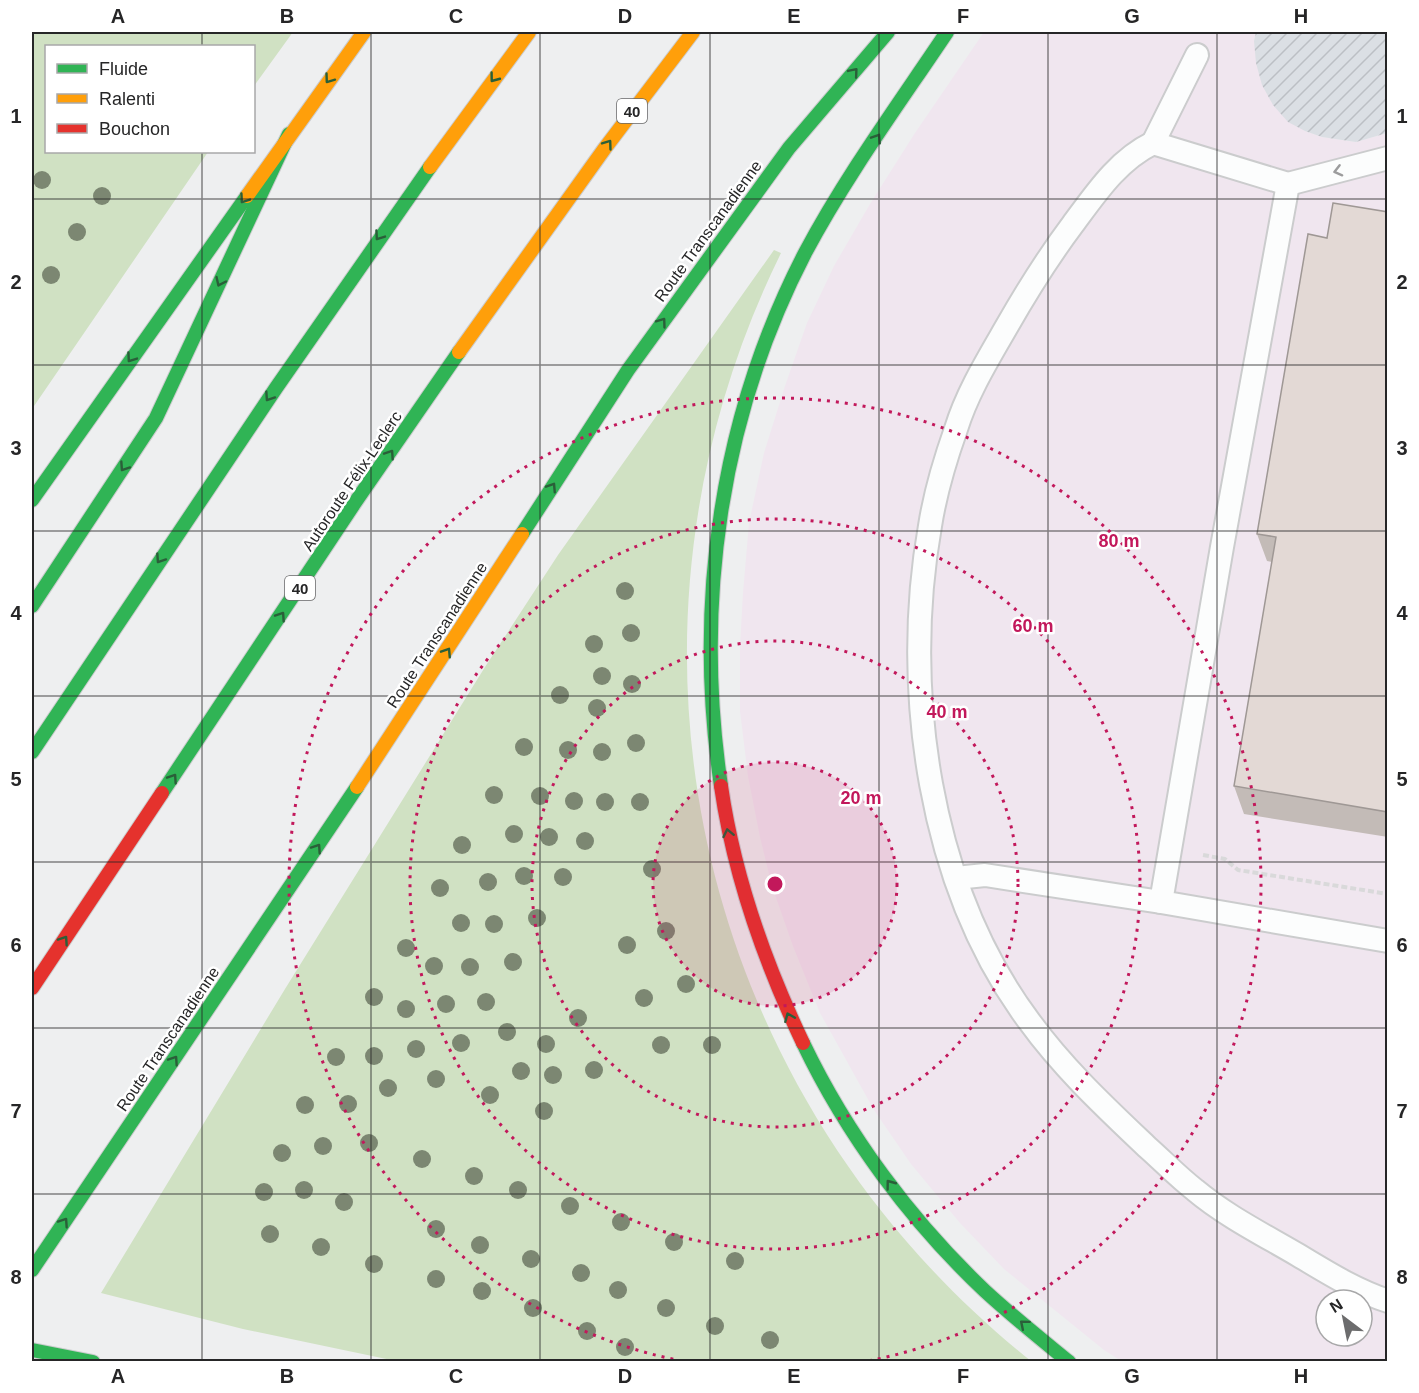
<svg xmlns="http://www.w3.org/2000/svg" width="1419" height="1393" font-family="Helvetica,sans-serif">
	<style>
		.commercial { fill: #f0e6ef; fill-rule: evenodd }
		.industrial { fill: url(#industrial-furrows) }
		.grass { fill: #d0e1c3 }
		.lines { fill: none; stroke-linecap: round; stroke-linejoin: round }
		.lane-casing { stroke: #cbcccd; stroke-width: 26 }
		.fast-casing { stroke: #cbcccd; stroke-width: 16 }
		.slow-casing { stroke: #cbcccd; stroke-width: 16 }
		.jam-casing { stroke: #cbcccd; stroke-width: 16 }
		.path { stroke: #d9d9da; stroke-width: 4; stroke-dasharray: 6 3; stroke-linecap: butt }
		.lane { stroke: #fcfdfd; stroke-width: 22 }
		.fast { stroke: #30b455; stroke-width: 14 }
		.slow { stroke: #ff9f0a; stroke-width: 14 }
		.jam { stroke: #e5322d; stroke-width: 14 }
		.tree { fill: #7c8772 }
		.wall { fill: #c3bbb7 }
		.building { fill: #e3d9d5; stroke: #9f9895; stroke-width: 1.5 }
		.oneway { stroke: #2a5f39 }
		.oneway2 { stroke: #9c9c9d }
		.grid { fill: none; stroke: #262627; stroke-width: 1.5; stroke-opacity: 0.55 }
		.ring { fill: none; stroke: #c2185b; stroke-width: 3; stroke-dasharray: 3 6 }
		.labels { text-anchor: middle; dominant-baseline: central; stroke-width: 5; stroke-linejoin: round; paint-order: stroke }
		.shield { fill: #fff; stroke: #676768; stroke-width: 1.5 }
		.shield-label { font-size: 15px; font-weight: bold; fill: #262627 }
		.street-label { font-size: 16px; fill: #262627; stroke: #fff }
		.centre { fill: #c2185b; stroke: #fff; stroke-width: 3 }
		.ring-label { font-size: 18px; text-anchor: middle; font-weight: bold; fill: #c2185b; stroke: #fff; stroke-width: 5; stroke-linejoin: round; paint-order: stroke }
		.neatline { fill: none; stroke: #262627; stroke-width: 2 }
		.grid-label { font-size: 20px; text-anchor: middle; font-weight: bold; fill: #262627 }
	</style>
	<defs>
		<pattern id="industrial-furrows" width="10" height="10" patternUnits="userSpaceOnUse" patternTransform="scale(1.5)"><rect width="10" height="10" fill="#dbdfe4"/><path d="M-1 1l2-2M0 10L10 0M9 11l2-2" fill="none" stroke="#bcbfc4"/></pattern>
	</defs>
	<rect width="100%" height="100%" fill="#eeeff0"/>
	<path class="commercial" d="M984,32H1256L1254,41L1305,131L1322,137L1356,142L1387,133V1361L1123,1362L1104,1350L1004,1269L960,1223L911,1164L874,1110L820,1013L793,946L772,886L760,837L748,776L740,711V647L743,593L749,523L764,453L785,386L807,323L834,266L870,204L915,133ZM1326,1300H1362V1336H1326Z"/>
	<path class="industrial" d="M1256,32H1387V133L1356,142L1322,137L1305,131L1288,122L1273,105L1262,85L1256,63L1254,41Z"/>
	<g class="grass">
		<path d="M32,32H293L254,86V46H46V152H208L32,409Z"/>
		<path d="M774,250L781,253C591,639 696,1094 1031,1361H396L243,1329L101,1293L285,989L485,667L558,555Z"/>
	</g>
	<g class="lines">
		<defs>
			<g id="lane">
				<path d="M1153,143L1197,55"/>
				<path d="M1388,158L1288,184L1153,143C1118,160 1096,193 1073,224C1049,256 1027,291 1007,326C988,359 967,393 956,429C945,460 935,494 930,526C901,689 929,887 1029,1021C1063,1068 1105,1107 1147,1147C1163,1161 1178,1177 1195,1190C1226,1216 1264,1235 1298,1255C1328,1273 1355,1290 1388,1301"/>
				<path d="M1288,184L1222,547L1161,902L1388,941"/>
				<path d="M956,878L985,875L1161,902"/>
			</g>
			<g id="fast">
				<path d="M32,500L247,196"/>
				<path d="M522,534L628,370L789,148L888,32"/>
				<path d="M32,606L156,418L289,134"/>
				<path d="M32,752L276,388L430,167"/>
				<path d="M721,786C694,604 720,417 805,253C846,176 898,105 947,32"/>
				<path d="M162,793L354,504L459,352"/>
				<path d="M803,1043C847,1135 911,1221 985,1291C1012,1316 1041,1339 1069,1362"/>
				<path d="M32,1270L357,787"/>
				<path d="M32,1350L93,1362"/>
			</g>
			<g id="slow">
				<path d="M430,167L529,32"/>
				<path d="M247,196L364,32"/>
				<path d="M459,352L605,148L693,32"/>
				<path d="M357,787L522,534"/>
			</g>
			<g id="jam">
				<path d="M721,786C734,876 764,961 803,1043"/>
				<path d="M32,988L162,793"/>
			</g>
		</defs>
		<use href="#lane" class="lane-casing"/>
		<use href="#fast" class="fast-casing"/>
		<use href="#slow" class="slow-casing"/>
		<use href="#jam" class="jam-casing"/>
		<path class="path" d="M1203,855L1225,859L1238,870L1388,894"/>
		<use href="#lane" class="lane"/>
		<use href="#fast" class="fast"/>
		<use href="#slow" class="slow"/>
		<use href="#jam" class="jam"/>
	</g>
	<g class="tree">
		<circle cx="42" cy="180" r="9"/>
		<circle cx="102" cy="196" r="9"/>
		<circle cx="77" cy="232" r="9"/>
		<circle cx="51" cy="275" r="9"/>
		<circle cx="625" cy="591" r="9"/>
		<circle cx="631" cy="633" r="9"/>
		<circle cx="594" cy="644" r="9"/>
		<circle cx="602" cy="676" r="9"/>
		<circle cx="632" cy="684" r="9"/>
		<circle cx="560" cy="695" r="9"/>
		<circle cx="597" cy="708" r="9"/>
		<circle cx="636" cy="743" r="9"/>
		<circle cx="524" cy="747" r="9"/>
		<circle cx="568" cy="750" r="9"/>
		<circle cx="602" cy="752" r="9"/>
		<circle cx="494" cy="795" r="9"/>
		<circle cx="540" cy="796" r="9"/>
		<circle cx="574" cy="801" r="9"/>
		<circle cx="605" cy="802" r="9"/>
		<circle cx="640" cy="802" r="9"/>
		<circle cx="514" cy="834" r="9"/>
		<circle cx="549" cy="837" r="9"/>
		<circle cx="585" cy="841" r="9"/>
		<circle cx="462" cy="845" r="9"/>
		<circle cx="652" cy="869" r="9"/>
		<circle cx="524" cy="876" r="9"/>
		<circle cx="563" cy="877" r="9"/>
		<circle cx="488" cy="882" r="9"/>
		<circle cx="440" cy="888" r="9"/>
		<circle cx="537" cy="918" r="9"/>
		<circle cx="461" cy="923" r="9"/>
		<circle cx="494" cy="924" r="9"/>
		<circle cx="666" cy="931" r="9"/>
		<circle cx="627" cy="945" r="9"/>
		<circle cx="406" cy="948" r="9"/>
		<circle cx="513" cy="962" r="9"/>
		<circle cx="434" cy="966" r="9"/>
		<circle cx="470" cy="967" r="9"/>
		<circle cx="686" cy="984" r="9"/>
		<circle cx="374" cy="997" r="9"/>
		<circle cx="644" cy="998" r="9"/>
		<circle cx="486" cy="1002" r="9"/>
		<circle cx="446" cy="1004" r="9"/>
		<circle cx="406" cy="1009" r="9"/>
		<circle cx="578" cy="1018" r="9"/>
		<circle cx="507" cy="1032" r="9"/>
		<circle cx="461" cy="1043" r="9"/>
		<circle cx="546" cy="1044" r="9"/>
		<circle cx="661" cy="1045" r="9"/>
		<circle cx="712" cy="1045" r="9"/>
		<circle cx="416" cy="1049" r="9"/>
		<circle cx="374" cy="1056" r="9"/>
		<circle cx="336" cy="1057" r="9"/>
		<circle cx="594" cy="1070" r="9"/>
		<circle cx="521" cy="1071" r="9"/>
		<circle cx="553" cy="1075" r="9"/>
		<circle cx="436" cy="1079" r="9"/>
		<circle cx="388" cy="1088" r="9"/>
		<circle cx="490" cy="1095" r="9"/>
		<circle cx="348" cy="1104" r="9"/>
		<circle cx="305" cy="1105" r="9"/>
		<circle cx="544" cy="1111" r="9"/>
		<circle cx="369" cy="1143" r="9"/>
		<circle cx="323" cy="1146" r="9"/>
		<circle cx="282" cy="1153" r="9"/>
		<circle cx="422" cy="1159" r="9"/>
		<circle cx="474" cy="1176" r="9"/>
		<circle cx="304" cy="1190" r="9"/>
		<circle cx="518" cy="1190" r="9"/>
		<circle cx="264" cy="1192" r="9"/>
		<circle cx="344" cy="1202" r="9"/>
		<circle cx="570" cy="1206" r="9"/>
		<circle cx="621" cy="1222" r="9"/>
		<circle cx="436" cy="1229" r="9"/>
		<circle cx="270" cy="1234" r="9"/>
		<circle cx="674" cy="1242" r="9"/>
		<circle cx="480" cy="1245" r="9"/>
		<circle cx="321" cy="1247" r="9"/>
		<circle cx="531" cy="1259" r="9"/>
		<circle cx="735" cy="1261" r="9"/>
		<circle cx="374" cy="1264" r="9"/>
		<circle cx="581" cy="1273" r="9"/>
		<circle cx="436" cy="1279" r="9"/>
		<circle cx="618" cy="1290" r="9"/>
		<circle cx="482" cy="1291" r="9"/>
		<circle cx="533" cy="1308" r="9"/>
		<circle cx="666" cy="1308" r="9"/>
		<circle cx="715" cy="1326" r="9"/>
		<circle cx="587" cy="1331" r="9"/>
		<circle cx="770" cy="1340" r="9"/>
		<circle cx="625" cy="1347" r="9"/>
	</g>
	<path class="wall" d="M1388,212V837L1244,814L1234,786L1272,562L1267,561L1257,534L1327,238Z"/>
	<path class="building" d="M1333,203L1388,212V812L1234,786L1276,537L1257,534L1308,234L1327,238Z"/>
	<defs><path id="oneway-chevron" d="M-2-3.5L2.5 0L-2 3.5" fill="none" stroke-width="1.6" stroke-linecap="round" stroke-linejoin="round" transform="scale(1.5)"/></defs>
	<g class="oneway">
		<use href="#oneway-chevron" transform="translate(854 72) rotate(-50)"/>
		<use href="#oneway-chevron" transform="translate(494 78) rotate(127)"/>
		<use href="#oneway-chevron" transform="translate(329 79) rotate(126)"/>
		<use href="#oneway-chevron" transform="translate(877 138) rotate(-57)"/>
		<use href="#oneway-chevron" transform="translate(608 144) rotate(-54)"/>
		<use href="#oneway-chevron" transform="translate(244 199) rotate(125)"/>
		<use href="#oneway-chevron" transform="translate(379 236) rotate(125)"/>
		<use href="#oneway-chevron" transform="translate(220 282) rotate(115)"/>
		<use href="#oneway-chevron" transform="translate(662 322) rotate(-54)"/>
		<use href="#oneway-chevron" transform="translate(131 358) rotate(125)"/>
		<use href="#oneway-chevron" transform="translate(269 397) rotate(124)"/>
		<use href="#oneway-chevron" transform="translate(390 454) rotate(-56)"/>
		<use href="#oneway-chevron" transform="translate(124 467) rotate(124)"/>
		<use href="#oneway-chevron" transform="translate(552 487) rotate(-57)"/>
		<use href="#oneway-chevron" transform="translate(160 559) rotate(124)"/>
		<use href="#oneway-chevron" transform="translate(281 616) rotate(-56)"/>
		<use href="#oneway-chevron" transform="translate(447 652) rotate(-57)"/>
		<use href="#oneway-chevron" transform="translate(173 778) rotate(-56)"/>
		<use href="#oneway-chevron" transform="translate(728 833) rotate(-102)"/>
		<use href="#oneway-chevron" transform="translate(317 848) rotate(-56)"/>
		<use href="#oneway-chevron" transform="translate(64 940) rotate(-56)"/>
		<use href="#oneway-chevron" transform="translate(789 1017) rotate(-113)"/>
		<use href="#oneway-chevron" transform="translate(174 1060) rotate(-56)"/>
		<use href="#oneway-chevron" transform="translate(890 1184) rotate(-127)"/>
		<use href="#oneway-chevron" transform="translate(64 1222) rotate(-56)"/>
		<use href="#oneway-chevron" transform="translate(1024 1324) rotate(-140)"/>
	</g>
	<use class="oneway2" href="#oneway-chevron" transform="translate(1338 171) rotate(166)"/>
	<path class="grid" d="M202,32V46M371,32V1362M540,32V1362M710,32V1362M879,32V1362M1048,32V1362M1217,32V1362M202,152V1362M32,199H1388M32,365H1388M32,531H1388M32,696H1388M32,862H1388M32,1028H1388M32,1194H1388"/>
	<circle cx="775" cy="884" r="122" fill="#c2185b" fill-opacity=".12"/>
	<g class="ring">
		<circle cx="775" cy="884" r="122"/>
		<circle cx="775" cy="884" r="243"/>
		<circle cx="775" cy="884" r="365"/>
		<path d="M682 1361A486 486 0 1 1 868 1361"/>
	</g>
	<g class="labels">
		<g class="shield">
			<rect x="617" y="99" width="30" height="24" rx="4.5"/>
			<rect x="285" y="576" width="30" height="24" rx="4.5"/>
		</g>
		<g class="shield-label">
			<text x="632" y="111">40</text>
			<text x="300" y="588">40</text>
		</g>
		<g class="street-label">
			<text transform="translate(708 231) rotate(-54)">Route Transcanadienne</text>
			<text transform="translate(352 481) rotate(-56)">Autoroute Félix-Leclerc</text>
			<text transform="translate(437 635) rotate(-57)">Route Transcanadienne</text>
			<text transform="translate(168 1039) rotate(-56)">Route Transcanadienne</text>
		</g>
	</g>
	<circle cx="775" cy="884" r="9" class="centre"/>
	<g class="ring-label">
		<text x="1119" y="547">80 m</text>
		<text x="1033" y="632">60 m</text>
		<text x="947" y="718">40 m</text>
		<text x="861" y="804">20 m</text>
	</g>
	<rect width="1419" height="1393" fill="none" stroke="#ffffff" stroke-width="66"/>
	<rect x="45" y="45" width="210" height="108" fill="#ffffff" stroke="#a8a8a9" stroke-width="1.5"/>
	<rect x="57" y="64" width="30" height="9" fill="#30b455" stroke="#a8a8a9" stroke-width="1.5"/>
	<text x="99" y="75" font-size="18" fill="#262627">Fluide</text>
	<rect x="57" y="94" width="30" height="9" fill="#ff9f0a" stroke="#a8a8a9" stroke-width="1.5"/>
	<text x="99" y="105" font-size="18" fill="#262627">Ralenti</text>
	<rect x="57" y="124" width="30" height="9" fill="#e5322d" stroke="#a8a8a9" stroke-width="1.5"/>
	<text x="99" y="135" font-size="18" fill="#262627">Bouchon</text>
	<g transform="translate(1344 1318) rotate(328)"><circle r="28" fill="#ffffff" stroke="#a8a8a9" stroke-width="1.5"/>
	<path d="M0-4.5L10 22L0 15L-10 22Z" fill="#6c6c6d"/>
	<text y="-9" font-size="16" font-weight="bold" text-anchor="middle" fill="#262627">N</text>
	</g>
	<rect x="33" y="33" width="1353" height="1327" class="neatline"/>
	<g class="grid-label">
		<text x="118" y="23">A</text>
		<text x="287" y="23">B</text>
		<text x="456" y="23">C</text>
		<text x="625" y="23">D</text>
		<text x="794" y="23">E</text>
		<text x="963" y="23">F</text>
		<text x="1132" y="23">G</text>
		<text x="1301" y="23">H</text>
		<text x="16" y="123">1</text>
		<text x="1402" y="123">1</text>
		<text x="16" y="289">2</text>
		<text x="1402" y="289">2</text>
		<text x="16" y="455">3</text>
		<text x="1402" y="455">3</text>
		<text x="16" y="620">4</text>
		<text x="1402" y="620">4</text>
		<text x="16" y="786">5</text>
		<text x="1402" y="786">5</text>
		<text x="16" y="952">6</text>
		<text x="1402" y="952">6</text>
		<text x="16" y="1118">7</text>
		<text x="1402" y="1118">7</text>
		<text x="16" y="1284">8</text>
		<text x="1402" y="1284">8</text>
		<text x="118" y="1383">A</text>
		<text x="287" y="1383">B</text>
		<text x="456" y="1383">C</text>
		<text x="625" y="1383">D</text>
		<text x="794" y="1383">E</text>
		<text x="963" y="1383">F</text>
		<text x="1132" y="1383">G</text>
		<text x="1301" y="1383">H</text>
	</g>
</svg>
